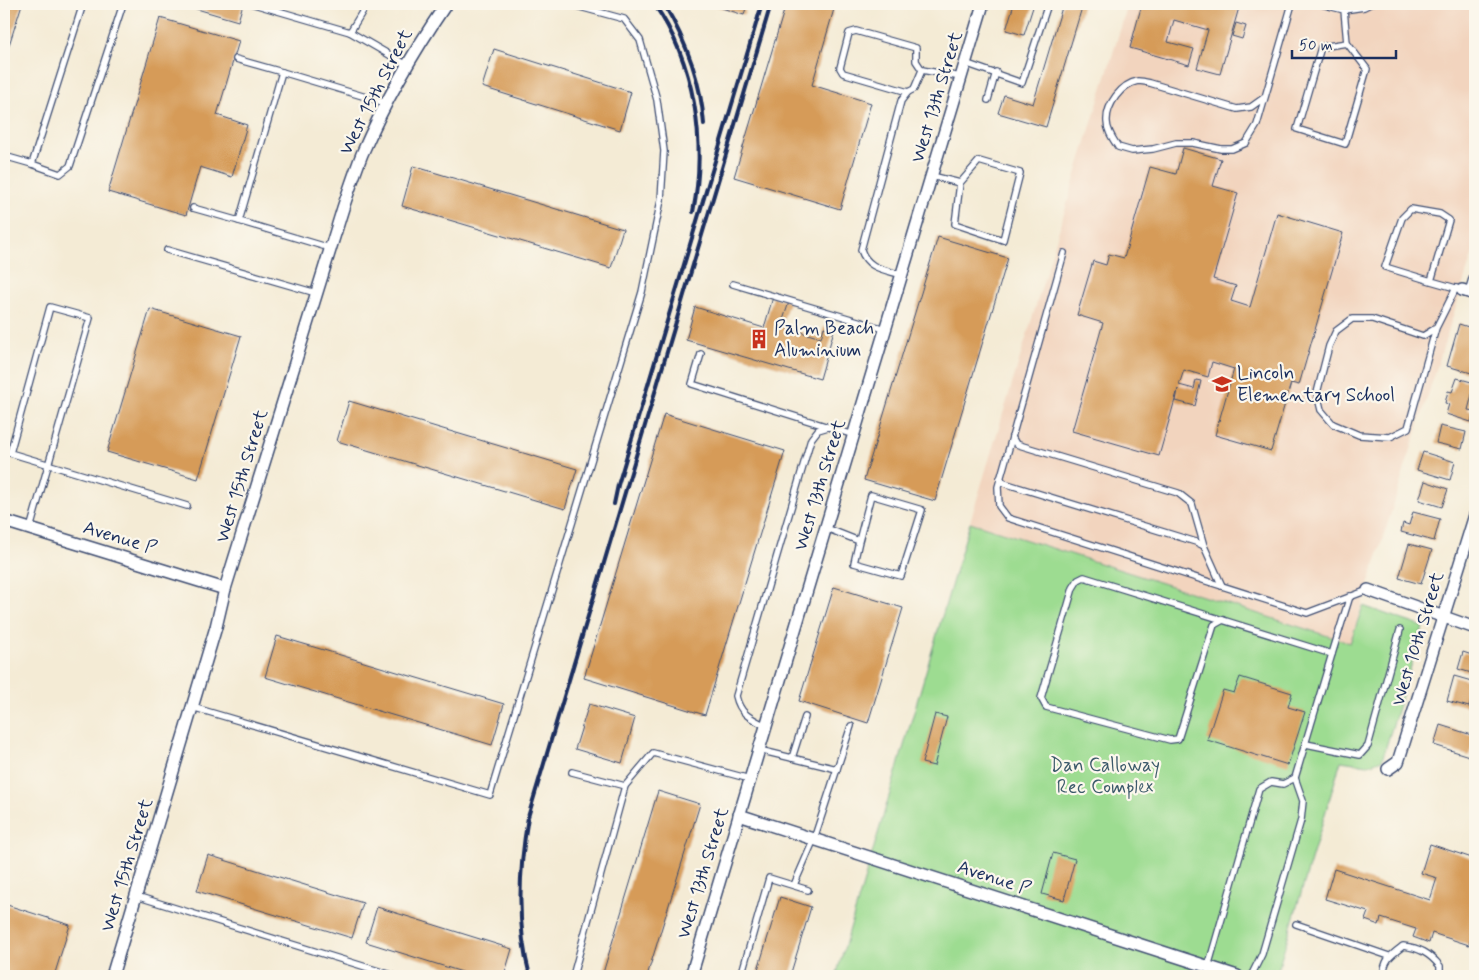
<svg xmlns="http://www.w3.org/2000/svg" width="1479" height="980" font-family="Mynerve,sans-serif">
	<style>
		.built { fill: #f2d4be }
		.green { fill: #9ddc91; stroke: #5c8678 }
		.building { fill: #d69b59 }
		.lines { fill: none; stroke-linecap: round; stroke-linejoin: round }
		.service-casing { stroke: #3c4b70; stroke-width: 8 }
		.minor-casing { stroke: #3c4b70; stroke-width: 14 }
		.service { stroke: #fff; stroke-width: 5.5 }
		.minor { stroke: #fff; stroke-width: 11 }
		.rail { stroke: #1b2f5e; stroke-width: 4 }
		.labels { text-anchor: middle; dominant-baseline: central; stroke-width: 4.5; stroke-linejoin: round; paint-order: stroke }
		.street-label { font-size: 19px; fill: #1b2f5e; stroke: #fbf7ec }
		.poi-label { font-size: 19px; fill: #1b2f5e; stroke: #fbf7ec; text-anchor: start }
		.park-label { font-size: 19px; fill: #3c5a6b; stroke: #fbf7ec }
	</style>
	<rect width="100%" height="100%" fill="#fbf7ec"/>
	<filter id="ink" filterUnits="userSpaceOnUse"><feTurbulence type="fractalNoise" baseFrequency=".02" numOctaves="2"/><feDisplacementMap in="SourceGraphic" scale="10" xChannelSelector="R" yChannelSelector="G"/><feConvolveMatrix kernelMatrix="1 2 1 2 8 2 1 2 1" color-interpolation-filters="sRGB"/></filter>
	<filter id="wash" filterUnits="userSpaceOnUse"><feTurbulence type="fractalNoise" baseFrequency=".0096" numOctaves="4" result="noise"/><feDisplacementMap in="SourceGraphic" scale="20" xChannelSelector="R" yChannelSelector="G"/><feGaussianBlur stdDeviation="1.12" result="paint"/><feColorMatrix in="noise" values="0 0 0 0 0 0 0 0 0 0 0 0 0 0 0 0 0 1.4 0 .05"/><feComposite in="paint" operator="in"/></filter>
	<g filter="url(#wash)">
		<rect width="100%" height="100%" fill="#f4ebd5"/>
		<path class="built" d="M1128,4H1475V246L1350,643L970,522Z"/>
		<path class="green" d="M970,522L1350,643L1363,606L1423,627L1382,760L1368,765L1341,761L1276,976H836Z"/>
		<g id="blocks">
			<g class="building">
				<path d="M4,4H22L4,61Z"/>
				<path d="M191,4H243L238,21L190,7Z"/>
				<path d="M709,4H747L744,15Z"/>
				<path d="M786,4H816L834,9L812,85L871,103L840,209L734,177Z"/>
				<path d="M1014,4H1034L1024,35L1006,30Z"/>
				<path d="M1063,4H1083L1046,127L998,113L1004,95L1033,104Z"/>
				<path d="M1142,4H1240L1220,74L1197,68L1208,30L1174,20L1168,42L1194,49L1189,65L1130,48Z"/>
				<path d="M160,18L239,41L217,115L247,125L232,177L200,167L186,215L108,192Z"/>
				<path d="M1236,23L1246,26L1242,39L1232,36Z"/>
				<path d="M494,49L631,92L620,130L482,87Z"/>
				<path d="M1183,148L1221,159L1213,186L1238,193L1213,279L1236,286L1231,301L1250,307L1277,213L1343,233L1299,385L1291,383L1271,451L1215,435L1234,369L1212,362L1208,377L1184,370L1179,385L1194,389L1196,380L1201,381L1195,406L1176,401L1178,389L1159,456L1072,431L1103,323L1077,315L1093,261L1106,265L1109,254L1124,258L1150,167L1176,174Z"/>
				<path d="M413,166L623,229L611,268L402,206Z"/>
				<path d="M938,237L1008,258L935,501L864,480Z"/>
				<path d="M773,297L789,302L781,326L821,338L824,327L834,330L820,379L686,340L695,307L764,328Z"/>
				<path d="M150,309L241,336L198,479L107,452Z"/>
				<path d="M1459,324L1475,329V374L1447,366Z"/>
				<path d="M1457,378L1475,383L1468,410L1474,411L1471,422L1446,414L1449,404L1445,403L1448,391L1452,392Z"/>
				<path d="M349,401L577,469L565,509L337,441Z"/>
				<path d="M664,414L785,451L705,715L584,678Z"/>
				<path d="M1440,426L1466,432L1462,449L1436,443Z"/>
				<path d="M1423,452L1455,462L1450,480L1417,470Z"/>
				<path d="M1425,481L1448,489L1442,507L1419,500Z"/>
				<path d="M1413,512L1440,519L1434,541L1401,532L1403,523L1409,525Z"/>
				<path d="M1409,544L1432,550L1421,584L1399,578Z"/>
				<path d="M834,587L903,608L868,723L799,701Z"/>
				<path d="M277,636L504,704L492,745L265,677Z"/>
				<path d="M1463,652L1475,656V674L1458,669Z"/>
				<path d="M1454,676L1475,682V688L1469,707L1447,701Z"/>
				<path d="M1240,677L1292,693L1288,707L1305,712L1288,765L1207,740L1223,690L1234,693Z"/>
				<path d="M589,704L635,718L622,763L575,749Z"/>
				<path d="M935,714L947,717L934,766L922,763Z"/>
				<path d="M1440,725L1475,736L1469,756L1434,745Z"/>
				<path d="M658,791L700,804L647,976H615L603,973Z"/>
				<path d="M1430,844L1475,859V924L1469,945L1432,933L1429,943L1413,937L1416,929L1381,918L1379,925L1365,920L1368,912L1325,899L1334,869L1430,900L1437,878L1421,873Z"/>
				<path d="M1053,853L1075,859L1064,900L1042,894Z"/>
				<path d="M208,855L363,903L352,938L197,891Z"/>
				<path d="M780,897L811,907L790,976H756Z"/>
				<path d="M4,904L70,925L54,976H4Z"/>
				<path d="M377,907L512,949L504,976H475L366,942Z"/>
			</g>
		</g>
	</g>
	<g filter="url(#ink)">
		<use href="#blocks" fill-opacity="0" stroke="#3c4b70" stroke-width="1"/>
		<g class="lines">
			<defs>
				<g id="service">
					<path d="M254,4L350,32"/>
					<path d="M367,4L350,32L407,65"/>
					<path d="M1321,4L1344,10L1347,43L1367,69L1345,144L1297,129L1321,47L1347,43"/>
					<path d="M1344,10L1364,7L1370,4"/>
					<path d="M236,59L282,72"/>
					<path d="M965,63L1022,83L1048,4"/>
					<path d="M922,70L914,89L908,92L843,73L840,68L849,33L856,31L916,48V61L922,70L961,77"/>
					<path d="M1265,97L1251,107L1237,109L1150,83C1146,82 1142,81 1138,81C1121,84 1106,105 1107,122C1107,131 1113,139 1118,147L1132,151L1153,149L1176,143H1193L1221,149H1232L1246,143L1257,125L1292,4"/>
					<path d="M988,100L996,72"/>
					<path d="M4,156L32,164L83,4"/>
					<path d="M32,164L60,174L70,166L123,4"/>
					<path d="M932,176L960,183L979,161L1020,173L1003,240L955,224L960,183"/>
					<path d="M193,208L239,221"/>
					<path d="M330,248L239,221L282,72L386,103"/>
					<path d="M167,250L316,293"/>
					<path d="M1064,253L998,487L999,506L1008,518L1307,613L1368,590"/>
					<path d="M902,275C883,269 868,269 861,250L901,101L908,92"/>
					<path d="M1431,281L1385,267L1402,218L1411,209L1440,214L1449,220L1431,281L1459,289"/>
					<path d="M733,284L885,329"/>
					<path d="M1468,292L1475,269"/>
					<path d="M1436,328L1408,428L1390,437L1359,435L1333,424L1321,410L1317,393L1329,346L1336,331L1352,319H1372L1423,336L1436,328L1456,288"/>
					<path d="M701,354L692,384L854,435"/>
					<path d="M1012,437L1016,444L1178,493L1192,504L1204,546"/>
					<path d="M1000,478L1004,483L1196,542L1204,546L1222,586"/>
					<path d="M826,528L859,541L854,563L901,576L922,510L871,495L859,541"/>
					<path d="M30,529L90,318L50,307L10,453L187,506"/>
					<path d="M1332,654L1350,596"/>
					<path d="M192,707L490,795L642,292L661,200L664,151L657,100L640,40L624,19L569,4"/>
					<path d="M766,726C750,718 740,714 736,696L811,439L818,430L828,427"/>
					<path d="M1306,744L1360,755L1368,746L1400,630"/>
					<path d="M759,750L837,769"/>
					<path d="M792,758L805,717"/>
					<path d="M572,772L625,786"/>
					<path d="M794,885L814,839L851,726"/>
					<path d="M136,896L395,976"/>
					<path d="M1296,924L1389,956"/>
					<path d="M1208,967L1259,789L1271,782L1283,784L1295,778L1332,654L1084,577L1078,580L1073,588L1041,698L1046,707L1170,740L1178,739L1214,625L1223,620"/>
					<path d="M573,976L625,786L653,753L750,779"/>
					<path d="M741,976L769,878L808,890"/>
					<path d="M1251,976L1262,954L1301,820L1303,801L1295,778"/>
					<path d="M1384,976C1383,960 1391,955 1403,946C1420,948 1429,953 1440,966V976"/>
					<path d="M1440,976H1452"/>
				</g>
				<g id="minor">
					<path d="M1462,290L1475,294"/>
					<path d="M4,521L225,589"/>
					<path d="M1368,590L1475,628"/>
					<path d="M1388,769L1398,762L1475,515"/>
					<path d="M739,815L1237,976"/>
					<path d="M112,976L216,627L225,589L343,208C349,190 355,172 362,154C385,101 414,51 446,4"/>
					<path d="M691,976L983,4"/>
				</g>
			</defs>
			<use href="#service" class="service-casing"/>
			<use href="#minor" class="minor-casing"/>
			<use href="#service" class="service"/>
			<use href="#minor" class="minor"/>
			<g class="rail">
				<path d="M654,4C695,62 707,143 693,212"/>
				<path d="M664,4C686,41 701,81 704,124"/>
				<path d="M614,504L618,485L762,4"/>
				<path d="M530,976C516,925 519,869 528,817L771,4"/>
			</g>
		</g>
	</g>
	<defs>
		<symbol id="building-bare" viewBox="-9 -9 18 18"><path d="M-4-6H4V6H1V3H-1V6H-4ZM-2.5-4.3h1.7v1.8h-1.7ZM.8-4.3h1.7v1.8H.8ZM-2.5-1h1.7V.8h-1.7ZM.8-1h1.7V.8H.8Z" fill="#c8321e" stroke="#fbf7ec" stroke-width="2.5" paint-order="stroke"/></symbol>
		<symbol id="school-bare" viewBox="-9 -9 18 18"><path d="M0-5L7-2L0 1L-7-2ZM-4 1L0 2.5L4 1V4Q0 6-4 4Z" fill="#c8321e" stroke="#fbf7ec" stroke-width="2.5" paint-order="stroke"/></symbol>
	</defs>
	<g fill-rule="evenodd">
		<use href="#building-bare" x="745" y="325" width="28" height="28"/>
		<use href="#school-bare" x="1208" y="370" width="28" height="28"/>
	</g>
	<g class="labels">
		<g class="street-label">
			<text transform="translate(376 92) rotate(-63)">West 15th Street</text>
			<text transform="translate(937 97) rotate(-73)">West 13th Street</text>
			<text transform="translate(242 476) rotate(-73)">West 15th Street</text>
			<text transform="translate(820 485) rotate(-73)">West 13th Street</text>
			<text transform="translate(120 538) rotate(17)">Avenue P</text>
			<text transform="translate(1418 639) rotate(-73)">West 10th Street</text>
			<text transform="translate(127 865) rotate(-73)">West 15th Street</text>
			<text transform="translate(703 873) rotate(-73)">West 13th Street</text>
			<text transform="translate(994 878) rotate(18)">Avenue P</text>
		</g>
		<g class="poi-label">
			<text x="774" y="328">Palm Beach<tspan x="774" dy="22">Aluminium</tspan></text>
			<text x="1237" y="373">Lincoln<tspan x="1237" dy="22">Elementary School</tspan></text>
		</g>
		<g class="park-label">
			<text x="1105" y="765">Dan Calloway<tspan x="1105" dy="22">Rec Complex</tspan></text>
		</g>
	</g>
	<rect width="1479" height="980" fill="none" stroke="#fbf7ec" stroke-width="20"/>
	<path d="M1292 50v8h104v-8" fill="none" stroke="#1b2f5e" stroke-width="2.5"/>
	<text x="1299" y="50" font-size="15" fill="#1b2f5e" stroke="#fbf7ec" stroke-width="4" paint-order="stroke">50 m</text>
</svg>
